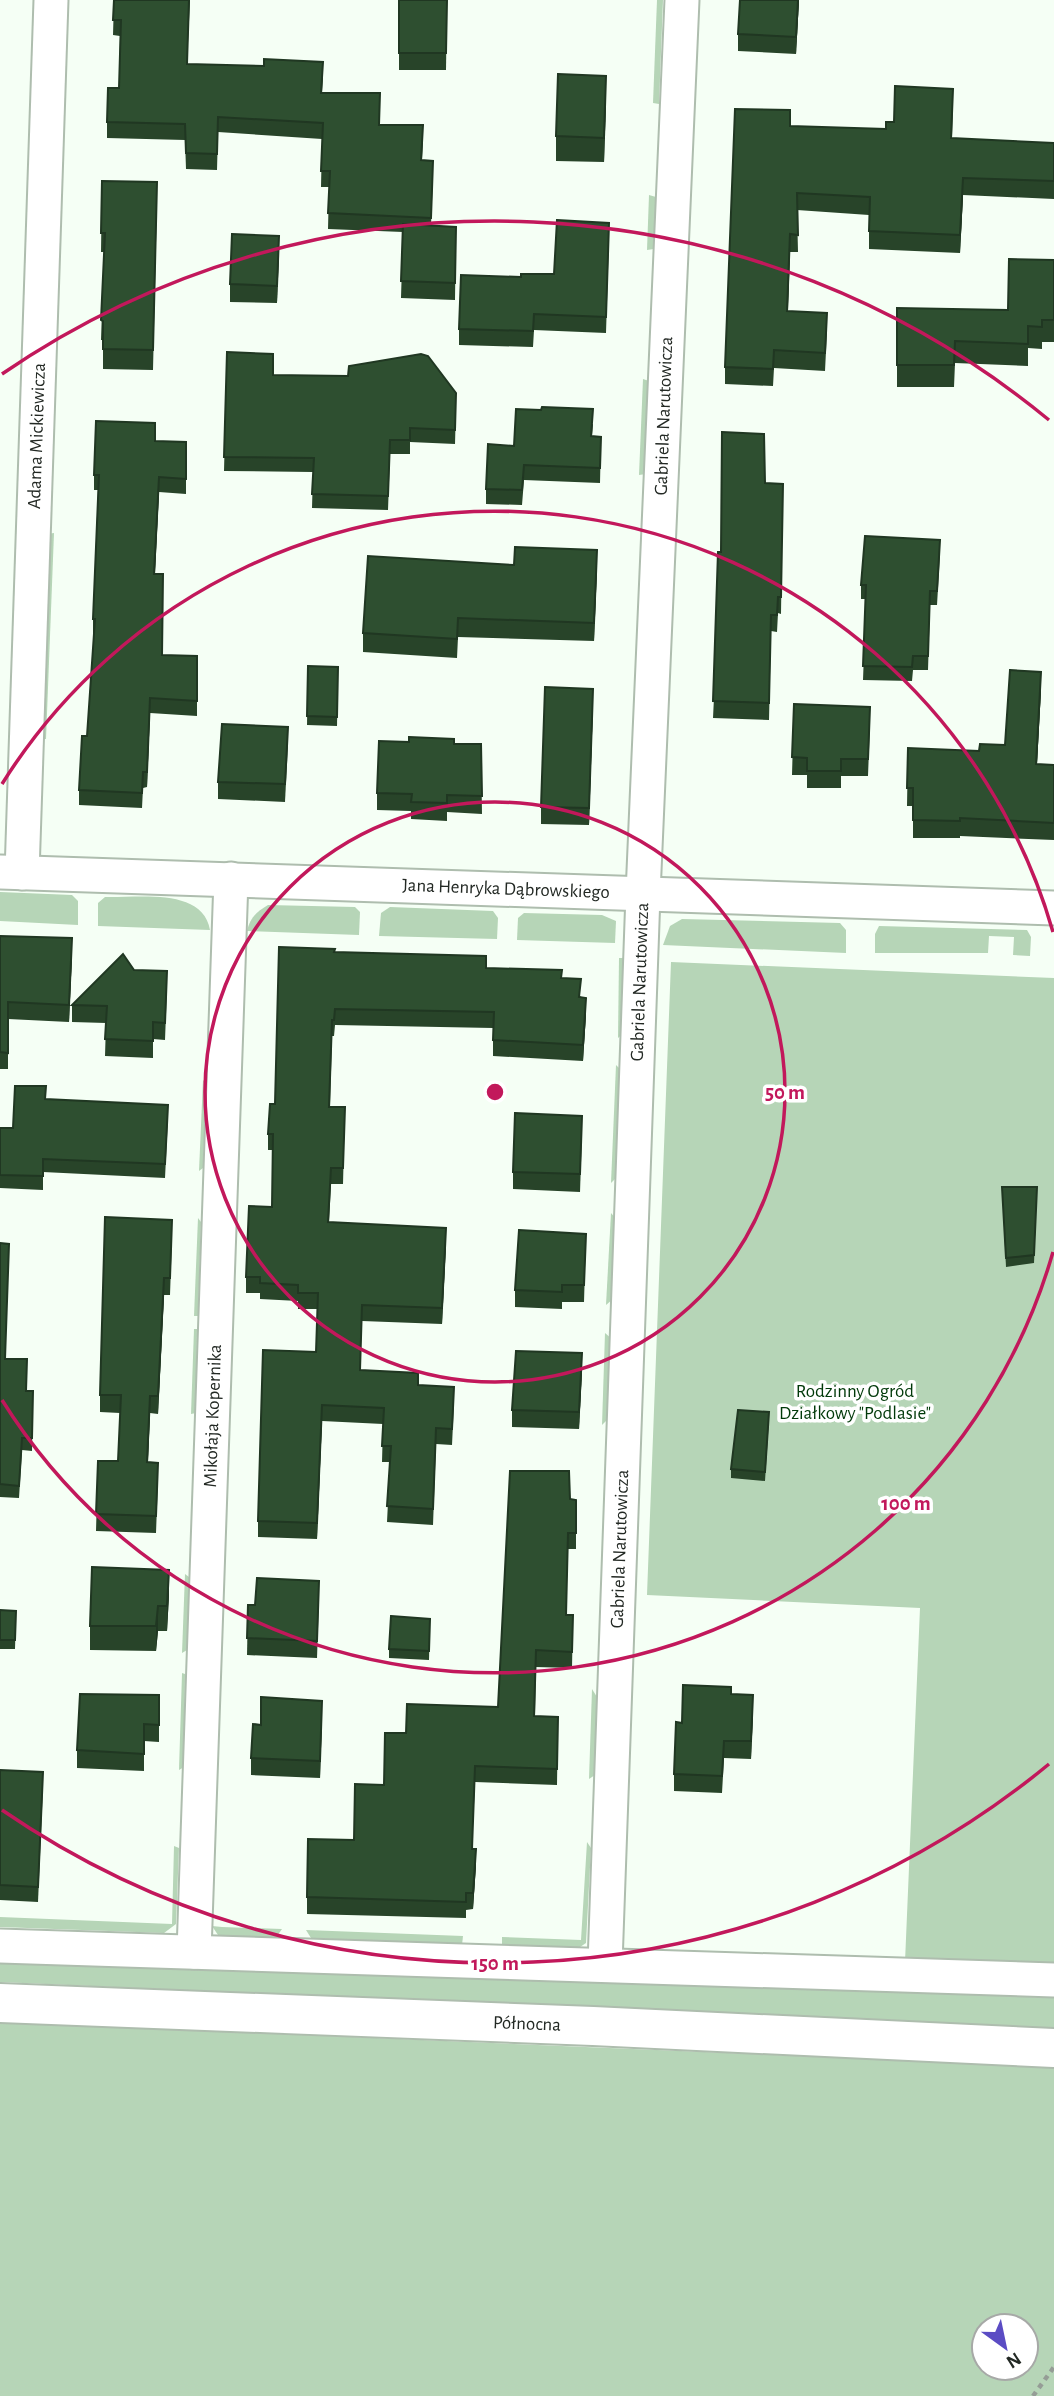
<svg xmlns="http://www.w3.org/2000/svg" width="1054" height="2396" font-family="'Alegreya Sans',sans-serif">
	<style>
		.green { fill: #b6d5b7; fill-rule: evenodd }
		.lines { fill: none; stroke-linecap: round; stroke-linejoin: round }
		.minor-casing { stroke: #aebdae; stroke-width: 37 }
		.secondary-casing { stroke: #aebdae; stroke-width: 42 }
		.path { stroke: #959d96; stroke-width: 4.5; stroke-dasharray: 5 5; stroke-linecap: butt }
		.minor { stroke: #fff; stroke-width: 33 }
		.secondary { stroke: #fff; stroke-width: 38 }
		.wall { fill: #284429 }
		.shaded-wall { fill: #203722 }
		.building { fill: #2e4f30; stroke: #203722; stroke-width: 2 }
		.ring { fill: none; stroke: #c2185b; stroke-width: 3.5 }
		.labels { text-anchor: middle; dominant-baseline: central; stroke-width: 7; stroke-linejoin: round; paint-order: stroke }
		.street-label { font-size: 19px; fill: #232924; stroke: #fff }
		.park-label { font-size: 19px; fill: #003909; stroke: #fff }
		.centre { fill: #c2185b; stroke: #fff; stroke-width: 3.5 }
		.ring-label { font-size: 21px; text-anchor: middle; font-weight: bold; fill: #c2185b; stroke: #fff; stroke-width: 7; stroke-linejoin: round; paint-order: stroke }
	</style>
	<rect width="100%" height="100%" fill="#f5fff5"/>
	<g class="green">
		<path d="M657,0H663L659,104L653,103Z"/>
		<path d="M649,195L656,197L654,249L647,250Z"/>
		<path d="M643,379L649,381L646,474L639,475Z"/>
		<path d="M54,533L46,739H38L47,534Z"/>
		<path d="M0,892L72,895L78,901V925L0,921Z"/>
		<path d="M105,897C138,898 203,887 210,930L98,926V903Z"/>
		<path d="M268,905L355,907L360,912L359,935L247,931C250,918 256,912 268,905Z"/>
		<path d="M390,907L493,911L498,918L497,939L379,936L381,913Z"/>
		<path d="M524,913L602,915L616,921L615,943L517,940L518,918Z"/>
		<path d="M682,919L840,923L846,930V953L663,945L670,926Z"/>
		<path d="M879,926L1027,930L1031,937L1030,956L1013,955L1014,937L989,936L988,953H875V934Z"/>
		<path d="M619,958H627L624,1033L618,1038Z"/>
		<path d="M671,962L1054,978V1968L905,1962L920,1608L647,1595Z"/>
		<path d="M616,1065L622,1071L618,1176L611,1183Z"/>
		<path d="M203,1080L206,1083L203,1168L199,1171Z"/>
		<path d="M611,1213L616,1219L613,1299L606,1305Z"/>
		<path d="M198,1218L201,1222L198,1316H194Z"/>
		<path d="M194,1329H197L196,1413L191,1414Z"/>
		<path d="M605,1333L612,1339L608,1419L602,1425Z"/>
		<path d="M185,1574L189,1577L187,1650L182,1653Z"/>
		<path d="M182,1673L185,1674L184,1767L179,1770Z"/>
		<path d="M592,1689L597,1697L595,1775L589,1779Z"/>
		<path d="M587,1842L591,1848L586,1943L577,1949L502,1945V1937L581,1940Z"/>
		<path d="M174,1846L179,1848L176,1924L164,1933L0,1927V1917L172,1924Z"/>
		<path d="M212,1926L222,1927L282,1929L275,1939L218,1935Z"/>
		<path d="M306,1930L463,1936L462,1945L311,1938Z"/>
		<path d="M0,1955L1054,1998V2028L0,1982Z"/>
		<path d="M0,2022L1054,2067V2396H0ZM984,2326H1026V2368H984Z"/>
	</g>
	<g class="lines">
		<defs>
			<g id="minor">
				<path d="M0,872L1054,908"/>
				<path d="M22,873L51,0"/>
				<path d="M0,1946L1054,1980"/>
				<path d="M194,1952L231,879"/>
				<path d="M605,1964L643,894L682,0"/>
			</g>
			<path id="secondary" d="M0,2003L593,2026L1054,2048"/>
		</defs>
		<use href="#minor" class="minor-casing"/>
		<use href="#secondary" class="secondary-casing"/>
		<path class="path" d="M1033,2396L1054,2367"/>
		<use href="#minor" class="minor"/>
		<use href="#secondary" class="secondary"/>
	</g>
	<g class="wall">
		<path d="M114,0H190L187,64L323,78L322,93L380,125L423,141L422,160L433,177L431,225L456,227L455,300L401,298L403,232L328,229L329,187H321L322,139L218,132L217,170L186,169L185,140L107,138V122L119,88L120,36L113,35Z"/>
		<path d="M399,0H447L446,70H399Z"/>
		<path d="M799,0L796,54L738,51V34Z"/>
		<path d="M606,101L604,162L556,161V136Z"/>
		<path d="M953,107L952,138L1054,143V199L963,195L960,253L869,249V215L797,210L798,252H790L788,311L827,331L825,371L774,368L773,386L725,384V367L790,126L886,129L894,122Z"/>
		<path d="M102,181L157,201L153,370L103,369V340H101L104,252H101Z"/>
		<path d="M609,239L606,333L534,330L533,347L459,345V329L521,277L554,274Z"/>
		<path d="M279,253L277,303L230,302V284Z"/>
		<path d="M1054,260V342H1042V349L1028,348V366L955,363L954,387H897V308L1008,310Z"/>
		<path d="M227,352L273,375L456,407L455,444L410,442V454H390L388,510L312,508L313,472L224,471Z"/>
		<path d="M593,424L592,436L601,437L600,483L524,480L522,505L486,504V489L514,446Z"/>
		<path d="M155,441L186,442V494L159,492L155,574L162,655L197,656V716L150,713L147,787L143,788L142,808L79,805V790L87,736L94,634H93V619L98,490H94V475Z"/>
		<path d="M765,483L783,484L781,614L778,613L777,632L771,631L769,720L713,718L721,552Z"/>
		<path d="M940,554L937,605H930L928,670H913L912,681L863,680L866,599H861V585Z"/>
		<path d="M597,569L594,641L458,637L457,658L363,652V633Z"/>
		<path d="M308,666L338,667L337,726L307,725Z"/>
		<path d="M1041,690L1037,764L1054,765V840L960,836V838H913V806H907L908,748L979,751L1005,745Z"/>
		<path d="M794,704L870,724L868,776H841V788H807V775H792Z"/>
		<path d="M593,706L589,825L541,824V807Z"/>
		<path d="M409,742L481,744L482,814L447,812V821L411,819V811L377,810V793Z"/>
		<path d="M288,744L285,802L218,799V782Z"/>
		<path d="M0,936L72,955L69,1022L8,1019V1069H0Z"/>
		<path d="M334,952L486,968L562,978L581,997L586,1014L583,1061L493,1056V1028L335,1025L334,1036H332L330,1107H345L343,1184H331L329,1222L446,1244L442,1324L362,1321L360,1371L418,1385L454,1403L452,1445L436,1444L433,1525L387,1522L390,1462H382L383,1424L322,1421L317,1539L258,1537V1521L316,1352L318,1309H298V1301L260,1299V1293H246V1277L272,1207L273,1150H268V1134L275,1104Z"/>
		<path d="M134,970L167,988L165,1040L153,1039V1058L105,1056L106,1023L72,1022V1005Z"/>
		<path d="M46,1099L168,1118L165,1178L43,1172V1190L0,1188V1128H13Z"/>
		<path d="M582,1133L580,1192L513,1189V1172Z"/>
		<path d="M1002,1187H1037L1034,1263L1006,1267Z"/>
		<path d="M586,1234L584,1302H562V1309L515,1307V1290Z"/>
		<path d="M172,1237L170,1295H164L158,1414L150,1413L148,1462L158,1480L156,1533L96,1531L98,1461H118L120,1413L100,1412V1395Z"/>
		<path d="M0,1243L5,1359L26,1391H33L32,1451L22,1450L19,1498L0,1497Z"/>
		<path d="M582,1370L579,1429L512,1427V1410Z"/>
		<path d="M769,1420L765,1481L731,1478V1469Z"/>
		<path d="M570,1499L576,1500V1549H568L566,1615H573L572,1668L536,1667L535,1716L558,1717L557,1785L475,1782L472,1849L476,1865L473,1909L466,1910V1918L307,1914V1897L354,1840L384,1785L406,1733L498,1707Z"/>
		<path d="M169,1595L167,1631H158L156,1651L90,1650V1626Z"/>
		<path d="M319,1598L317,1658L247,1655L248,1605Z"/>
		<path d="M0,1610L16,1611L15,1649H0Z"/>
		<path d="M430,1619L429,1660L389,1658V1649Z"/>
		<path d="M731,1694L753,1713L751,1759L724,1758L722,1793L674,1791V1774L682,1723Z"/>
		<path d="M159,1695V1742L144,1741V1771L77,1768V1750Z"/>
		<path d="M322,1718L320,1778L251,1775V1758L261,1725Z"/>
		<path d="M0,1770L43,1787L38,1902L0,1900Z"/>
	</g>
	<g class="shaded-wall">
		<path d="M798,0H799L796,54V37Z"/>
		<path d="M606,76V101L604,162V138Z"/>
		<path d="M963,178V195L960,253V235Z"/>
		<path d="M790,234V252L787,329V311Z"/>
		<path d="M279,236V253L277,303V286Z"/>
		<path d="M159,477V492L154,589V574Z"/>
		<path d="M597,550V569L594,641V623Z"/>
		<path d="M1041,672V690L1036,782V764Z"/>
		<path d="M593,689V706L589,825V808Z"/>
		<path d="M150,698V713L147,787V772Z"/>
		<path d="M72,938V955L69,1022V1005Z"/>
		<path d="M586,998V1014L583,1061V1045Z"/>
		<path d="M446,1228V1244L442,1324V1308Z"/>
		<path d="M164,1278V1295L158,1414V1396Z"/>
		<path d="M582,1353V1370L579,1429V1412Z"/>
		<path d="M150,1396V1413L147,1480V1462Z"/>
		<path d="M322,1405V1421L317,1539V1523Z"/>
		<path d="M169,1570V1595L167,1631V1606Z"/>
		<path d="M158,1606V1631L156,1651V1626Z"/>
		<path d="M753,1695V1713L751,1759V1741Z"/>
		<path d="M322,1701V1718L320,1778V1761Z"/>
		<path d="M476,1849V1865L473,1909V1893Z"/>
	</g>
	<g class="building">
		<path d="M114,0H189L187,64L264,66V59L323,62L321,93H380L379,125H423L421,160L433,161L431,218L328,213L330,171H321L323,123L218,117L217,154L186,153L185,124L107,122L108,88H119L121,20H113Z"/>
		<path d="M399,0H447L446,53H399Z"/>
		<path d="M740,0H798L796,37L738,34Z"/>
		<path d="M558,74L606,76L604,138L556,136Z"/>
		<path d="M895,86L953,89L951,138L1054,143V181L963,178L960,235L869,231L870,197L797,193L798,235L790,234L787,311L827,313L825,353L774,350L773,369L725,367L735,109L790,110V126L886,129V122H894Z"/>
		<path d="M102,181L157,182L153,350L103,349V321L101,320L105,233H101Z"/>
		<path d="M557,220L609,223L606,317L534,314L533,331L459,329L461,275L521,277V274H554Z"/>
		<path d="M403,224L456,227L455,283L401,281Z"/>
		<path d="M232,234L279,236L277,286L230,284Z"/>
		<path d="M1009,259L1054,260V320H1042V327L1028,326V344L955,341L954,365H897V308L1008,310Z"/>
		<path d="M227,352L273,354V375L348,376L349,366L421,354L428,356L456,393L455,430L410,428V440H390L388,496L312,494L314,458L224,457Z"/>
		<path d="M542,407L593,409L591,436L601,437L600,468L524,465L522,490L486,489L488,444L514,446L516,409L541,410Z"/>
		<path d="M96,421L155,423V441L186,442V479L159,477L154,574H163L162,655L197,656V701L150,698L147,772H143L142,793L79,790L82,736H87L95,619H93L99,475H94Z"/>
		<path d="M722,432L764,434L765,483L783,484L781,597H778L777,615H771L769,703L713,701L718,552H721Z"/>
		<path d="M865,536L940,540L937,591H930L928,656H913L912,667L863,666L866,585H861Z"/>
		<path d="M515,547L597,550L594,623L458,618L457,639L363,633L368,556L514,565Z"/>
		<path d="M308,666L338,667L337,717L307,716Z"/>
		<path d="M1010,670L1041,672L1036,764L1054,765V823L960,818V821L913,820V788H907L908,748L979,751L980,744L1005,745Z"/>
		<path d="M545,687L593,689L589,808L541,807Z"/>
		<path d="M794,704L870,707L868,759H841V771H807V758L792,757Z"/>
		<path d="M222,724L288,727L285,784L218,782Z"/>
		<path d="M409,737L454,739V744H481L482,796L447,795V803L411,802L412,794L377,793L379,741L409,742Z"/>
		<path d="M0,936L72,938L69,1005L8,1002V1053L0,1052Z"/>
		<path d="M279,947L335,949L334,952L486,956V968L562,970L561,978L581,979L579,997L586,998L583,1045L493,1040L494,1012L335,1009L334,1020H332L329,1107H345L343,1168H331L328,1222L446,1228L442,1308L362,1305L360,1370L418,1373V1385L454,1387L452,1429L436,1428L433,1509L387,1506L391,1446H382L384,1408L322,1405L317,1523L258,1521L263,1350L316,1352L318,1293H298V1285L260,1283V1277H246L249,1206L272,1207L273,1134H268L270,1104H275Z"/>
		<path d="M123,954L134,970L167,971L165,1023L153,1022V1041L105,1039L107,1006L72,1005Z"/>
		<path d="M15,1086H46L45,1099L168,1105L165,1164L43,1159V1176L0,1175V1128H13Z"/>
		<path d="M515,1113L582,1116L580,1174L513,1172Z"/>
		<path d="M1002,1187H1037L1034,1255L1006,1258Z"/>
		<path d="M105,1217L172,1220L170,1278H164L158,1396H150L147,1462L158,1463L156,1516L96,1514L98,1461H118L121,1395H100Z"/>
		<path d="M519,1230L586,1234L584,1285H562V1292L515,1290Z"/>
		<path d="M0,1243L9,1244L5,1359H27L26,1391H33L32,1438H22L19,1486L0,1484Z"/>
		<path d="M516,1351L582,1353L579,1412L512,1410Z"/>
		<path d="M738,1410L769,1412L765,1472L731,1469Z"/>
		<path d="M510,1471H569L570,1499L576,1500V1533H568L566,1615H573L572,1652L536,1650L534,1716L558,1717L557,1769L475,1766L472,1849H476L473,1893H466V1902L307,1897L308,1839L354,1840L355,1784L384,1785L385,1733H406L407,1704L498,1707Z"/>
		<path d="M92,1567L169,1570L167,1606H158L156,1626H90Z"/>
		<path d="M257,1578L319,1581L317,1641L247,1638L248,1605H255Z"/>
		<path d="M0,1610L16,1611L15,1640H0Z"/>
		<path d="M391,1616L430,1619L429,1651L389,1649Z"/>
		<path d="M683,1685L731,1687V1694L753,1695L751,1741H724L722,1776L674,1774L676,1722L682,1723Z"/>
		<path d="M80,1694L159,1695V1725L144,1724V1754L77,1750Z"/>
		<path d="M261,1697L322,1701L320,1761L251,1758L253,1724L261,1725Z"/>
		<path d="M0,1770L43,1772L38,1887L0,1885Z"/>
	</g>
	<g class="ring">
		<circle cx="495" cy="1092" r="290"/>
		<path d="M1053 1252A581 581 0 0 1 2 1400M2 784A581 581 0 0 1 1053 932"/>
		<path d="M1049 1764A871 871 0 0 1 2 1810M2 374A871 871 0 0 1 1049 420"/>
	</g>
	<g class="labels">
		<g class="street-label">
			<text transform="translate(664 416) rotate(-88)">Gabriela Narutowicza</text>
			<text transform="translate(37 436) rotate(-88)">Adama Mickiewicza</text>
			<text transform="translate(506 889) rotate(2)">Jana Henryka Dąbrowskiego</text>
			<text transform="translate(640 982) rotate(-88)">Gabriela Narutowicza</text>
			<text transform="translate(213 1416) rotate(-88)">Mikołaja Kopernika</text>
			<text transform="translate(620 1549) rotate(-88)">Gabriela Narutowicza</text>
			<text transform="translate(527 2024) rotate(2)">Północna</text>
		</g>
		<g class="park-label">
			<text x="855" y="1391">Rodzinny Ogród<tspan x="855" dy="22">Działkowy "Podlasie"</tspan></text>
		</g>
	</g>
	<circle cx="495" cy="1092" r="10" class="centre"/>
	<g class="ring-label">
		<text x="785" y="1099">50 m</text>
		<text x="906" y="1510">100 m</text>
		<text x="495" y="1970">150 m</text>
	</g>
	<g transform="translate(1005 2347) rotate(147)"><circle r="33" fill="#ffffff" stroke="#a7a9a7" stroke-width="2"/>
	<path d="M0-5L12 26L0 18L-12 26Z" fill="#5b4cc4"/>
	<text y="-10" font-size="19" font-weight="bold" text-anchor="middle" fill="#232924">N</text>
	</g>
</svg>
